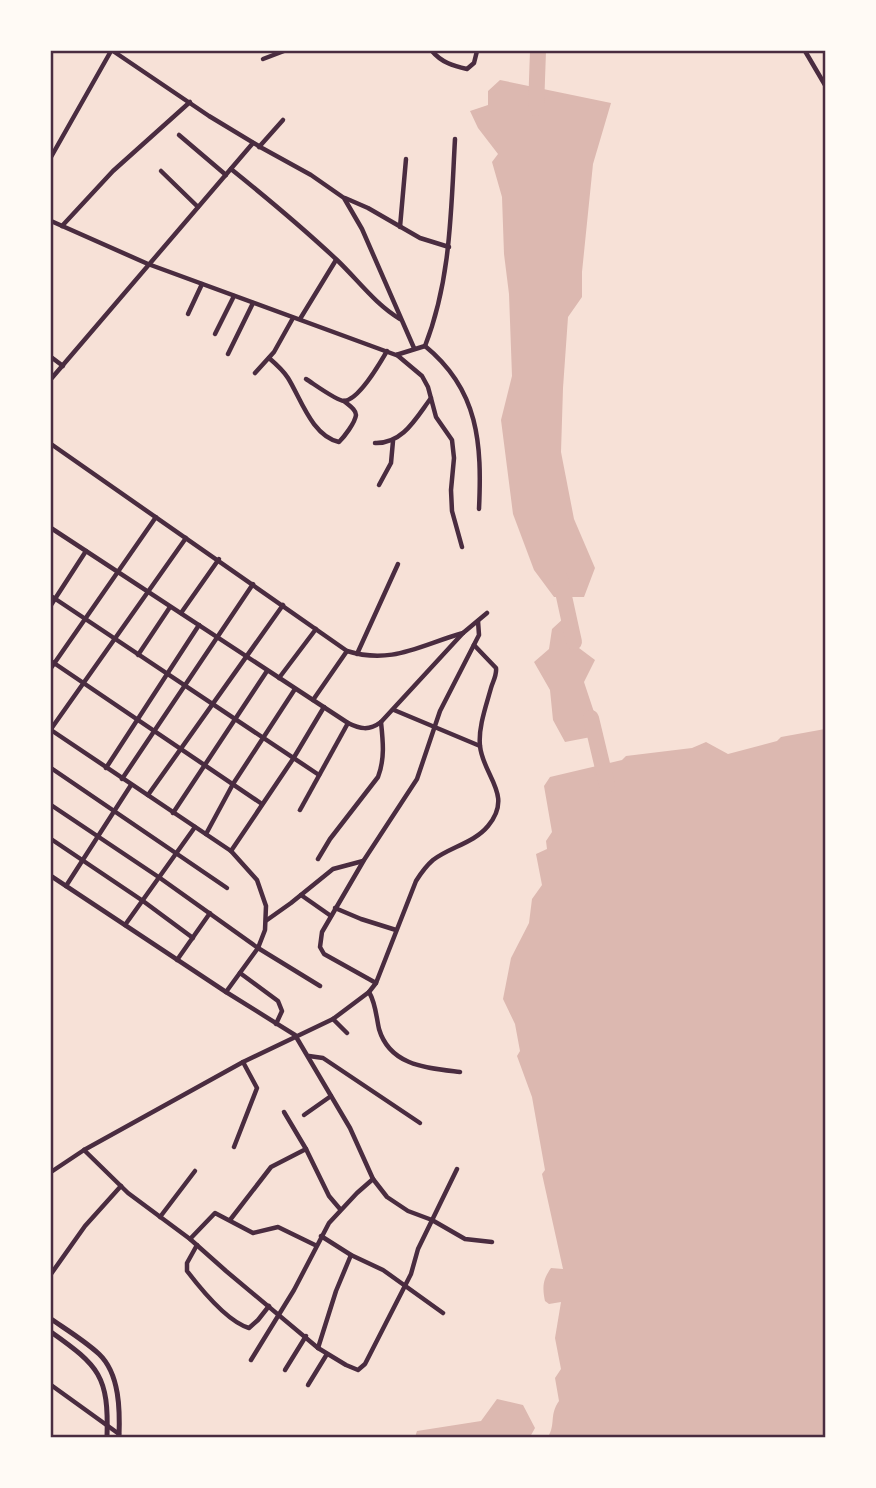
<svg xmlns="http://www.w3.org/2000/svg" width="876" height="1488" font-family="'Sofia Sans Condensed',sans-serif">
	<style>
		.water { fill: #dcb8b0 }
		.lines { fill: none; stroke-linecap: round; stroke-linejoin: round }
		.river { stroke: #dcb8b0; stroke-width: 16 }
		.minor { stroke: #4a2c40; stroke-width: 4.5 }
		.secondary { stroke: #4a2c40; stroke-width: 5 }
		.neatline { fill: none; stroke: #4a2c40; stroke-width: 2.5 }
	</style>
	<rect width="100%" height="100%" fill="#f7e1d7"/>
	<g class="water">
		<path d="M500,80L611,103L593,164L582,272V297L568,317L563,388L561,452L574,519L595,568L584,597H554L534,570L513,514L501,420L512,376L509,294L504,254L502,197L492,162L498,154L478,128L470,111L488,105V91Z"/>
		<path d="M564,618L579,631V648L595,660L584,682L597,721L596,736L565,742L553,720L550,690L534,662L549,649L552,629Z"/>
		<path d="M825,729V1437H548C556,1424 549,1415 559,1401L555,1378L561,1369L555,1338L561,1302L549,1304L545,1301C542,1287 543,1279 551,1268L563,1269L542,1174L545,1170L532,1097L517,1056L520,1051L515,1024L503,999L511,958L529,923L532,899L542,885L536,854L547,849L546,841L552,832L544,786L550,777L622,760L626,756L692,748L706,742L728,754L777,741L781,737Z"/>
		<path d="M497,1399L523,1405L535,1428L530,1437H415L417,1431L481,1421Z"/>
	</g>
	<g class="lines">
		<g class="river">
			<path d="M536,108L538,51"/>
			<path d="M560,578L574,642"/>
			<path d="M591,718L607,785"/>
		</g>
		<g class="minor">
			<path d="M113,51L209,116L262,148L311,175L344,198L362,229L414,348"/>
			<path d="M432,51C441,62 453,66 467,69L474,63L477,51"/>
			<path d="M805,51L825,85"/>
			<path d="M263,59L284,51"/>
			<path d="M179,135L226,175"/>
			<path d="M259,147L283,120"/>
			<path d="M51,157L111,51"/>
			<path d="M231,169C267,198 303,228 337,260C358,280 375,304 400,319"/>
			<path d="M161,171L198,207"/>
			<path d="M345,198L368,208L420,238L449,247"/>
			<path d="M51,221L148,264L396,355L425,346"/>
			<path d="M62,226L113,171L190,102"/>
			<path d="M400,227L406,159"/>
			<path d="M188,314L202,284"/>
			<path d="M300,319L336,260"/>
			<path d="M215,334L234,296"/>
			<path d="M425,346C451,280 451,210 455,139"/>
			<path d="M425,346C479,390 482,444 479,509"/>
			<path d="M228,354L253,303"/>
			<path d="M397,355L422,376L428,387L436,417L452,440L454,458L451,490L452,511L462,547"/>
			<path d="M51,357L63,366"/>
			<path d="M269,358C276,364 283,370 288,378C301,399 312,436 339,442C344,437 355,423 356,415C356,409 348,405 344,401"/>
			<path d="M255,373L274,352L293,318"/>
			<path d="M51,379L253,143"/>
			<path d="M306,379C314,384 337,401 344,401C359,400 380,363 387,351"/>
			<path d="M375,443C403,444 416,418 431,398"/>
			<path d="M51,444L347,651C392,665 420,645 463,633"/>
			<path d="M379,485L391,463L393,441"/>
			<path d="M51,528L348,723C360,729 369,731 381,722L463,633L487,613"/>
			<path d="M51,596L319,775"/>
			<path d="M51,605L86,551"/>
			<path d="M181,613L219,559"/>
			<path d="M357,654L398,564"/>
			<path d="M138,655L170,607"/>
			<path d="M51,661L262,804"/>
			<path d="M51,668L156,517"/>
			<path d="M279,678L316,629"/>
			<path d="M313,700L347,651"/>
			<path d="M394,710L480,746"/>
			<path d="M51,729L186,538"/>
			<path d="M51,730L231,851L257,880L266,906L265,930L258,948L226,992"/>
			<path d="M51,768L227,888"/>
			<path d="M106,768L199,625"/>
			<path d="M122,779L253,584"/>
			<path d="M148,795L283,605"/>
			<path d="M51,805L160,878L258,948L320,986"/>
			<path d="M300,810L348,723"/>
			<path d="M173,813L267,671"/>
			<path d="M206,834L233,784L295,689"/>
			<path d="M51,839L143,901L193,938"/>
			<path d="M231,851L293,759L324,707"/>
			<path d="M318,859L330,839L378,777C385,759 383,741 381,722"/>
			<path d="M51,876L226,992L295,1035L350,1128L373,1179L387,1197L408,1211L432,1220L465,1239L492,1242"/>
			<path d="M66,886L131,785"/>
			<path d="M301,895L331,916"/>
			<path d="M335,908L361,919L396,930"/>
			<path d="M267,920L291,903L333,869L363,861"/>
			<path d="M125,925L195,827"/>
			<path d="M177,960L210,913"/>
			<path d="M240,973L278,1001L282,1011L276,1024"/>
			<path d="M376,983L324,954L320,947L322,932L364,860L417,779L440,711L479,635L478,621"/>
			<path d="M369,992C376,1004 376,1016 379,1029C390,1066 427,1068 460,1072"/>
			<path d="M333,1019L347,1033"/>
			<path d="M309,1056L323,1058L420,1123"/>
			<path d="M284,1112L306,1149L329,1196L340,1209"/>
			<path d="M304,1115L331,1096"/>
			<path d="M234,1147L257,1088L243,1062"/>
			<path d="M84,1150L128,1193L190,1239L226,1271L318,1348L346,1365L358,1370L365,1364L411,1274L418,1249L457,1169"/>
			<path d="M51,1172L84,1150L243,1062L333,1019L369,992L376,983L416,881C421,873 426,866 433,860C450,847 474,843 488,826C514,795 483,776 480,746C478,728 486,706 491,688C493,681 497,675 496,668L474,645"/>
			<path d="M160,1217L195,1171"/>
			<path d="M230,1220L271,1167L306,1149"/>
			<path d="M321,1236L351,1255L383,1270L443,1313"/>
			<path d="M190,1239L215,1213L253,1233L278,1227L315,1245"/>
			<path d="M197,1245L187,1263V1271C200,1288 228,1322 249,1328L258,1320L269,1306"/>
			<path d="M51,1274L85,1226L121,1186"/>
			<path d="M318,1348L336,1291L351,1255"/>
			<path d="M251,1360L294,1290L329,1223L357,1193L373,1179"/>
			<path d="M285,1370L306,1336"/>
			<path d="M51,1385L119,1434"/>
			<path d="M308,1385L327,1354"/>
		</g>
		<g class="secondary">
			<path d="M51,1319C67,1330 85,1341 99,1354C120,1374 120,1411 119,1437"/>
			<path d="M51,1332C99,1366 109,1376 107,1437"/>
		</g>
	</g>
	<rect width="876" height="1488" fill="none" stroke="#fffaf5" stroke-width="105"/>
	<rect x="52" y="52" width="772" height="1384" class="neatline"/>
</svg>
